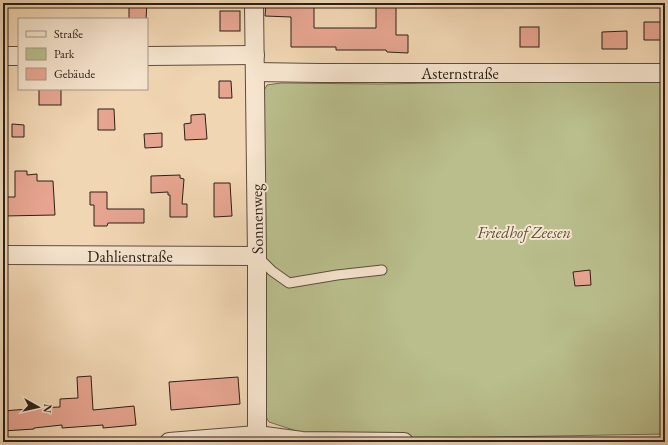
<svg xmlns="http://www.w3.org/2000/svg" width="668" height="445" font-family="'EB Garamond',serif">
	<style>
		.green { fill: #b9be8c; stroke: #726f53 }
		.building { fill: #e7a591; stroke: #2b201a }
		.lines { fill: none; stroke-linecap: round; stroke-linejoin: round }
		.lane-casing { stroke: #5c4e40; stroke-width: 11 }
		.street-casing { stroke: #5c4e40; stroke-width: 20 }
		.lane { stroke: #f6e4ce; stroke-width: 9 }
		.street { stroke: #f6e4ce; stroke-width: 18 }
		.labels { text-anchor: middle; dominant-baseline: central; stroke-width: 4; stroke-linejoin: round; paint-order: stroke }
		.street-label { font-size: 16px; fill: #2b201a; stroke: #f6e4ce }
		.park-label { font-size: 16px; font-style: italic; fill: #564f3c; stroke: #f6e4ce }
	</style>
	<rect width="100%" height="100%" fill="#f1d6b3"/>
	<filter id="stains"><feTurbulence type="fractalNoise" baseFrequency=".005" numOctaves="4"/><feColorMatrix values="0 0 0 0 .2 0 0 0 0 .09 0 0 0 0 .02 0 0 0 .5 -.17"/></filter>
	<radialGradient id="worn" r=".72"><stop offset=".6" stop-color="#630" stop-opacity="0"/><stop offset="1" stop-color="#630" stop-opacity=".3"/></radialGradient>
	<path class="green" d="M665,79V434L386,439L309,435L269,422L264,414L259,100L267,85L281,83L380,84Z"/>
	<g class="building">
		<path d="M129,3H147L146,19H129Z"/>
		<path d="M266,3H314V28H376V3H396V35H408V53L387,52L386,50H336V47H291V17L265,16Z"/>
		<rect x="220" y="11" width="20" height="20"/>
		<path d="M644,22H664L665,40H644Z"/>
		<rect x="520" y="27" width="19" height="20"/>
		<path d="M627,31V49H602V32Z"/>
		<path d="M219,81H231L232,98H219Z"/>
		<rect x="39" y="89" width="22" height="16"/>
		<path d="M98,109H114L115,130H98Z"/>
		<path d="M205,114L207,139L185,140L184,124L191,123V115Z"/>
		<path d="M12,124L24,125V137H12Z"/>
		<path d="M162,133V147L145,148L144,134Z"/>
		<path d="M15,171H27V175L37,174V181H53L55,215L3,216V203H7V197H15Z"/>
		<path d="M180,175V178L184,179L182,204H187V217H170V195H168V192L151,193V176Z"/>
		<path d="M214,183H230L232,216L214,217Z"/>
		<path d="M90,192H107V209H144V223H108L107,226H94V205H90Z"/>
		<path d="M590,270L591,285L575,286L573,272Z"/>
		<path d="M91,376L93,410L134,406L136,425L103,428V425L62,428V425L34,428V429L3,431V411L28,409L32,402L36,408L60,407V399L78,398L77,377Z"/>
		<path d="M238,377L240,404L171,410L169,382Z"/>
	</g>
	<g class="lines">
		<defs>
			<path id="lane" d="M258,257L272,271L289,283L337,275L382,270"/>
			<g id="street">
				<path d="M254,3L257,256V435"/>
				<path d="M3,56H19"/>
				<path d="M147,56L255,55"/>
				<path d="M255,72L319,73H665"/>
				<path d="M3,255L257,256"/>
				<path d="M169,442L257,435L302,441L404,442"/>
			</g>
		</defs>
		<use href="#lane" class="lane-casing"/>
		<use href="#street" class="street-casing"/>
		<use href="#lane" class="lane"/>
		<use href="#street" class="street"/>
	</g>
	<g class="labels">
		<g class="street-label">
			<text x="460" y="73">Asternstraße</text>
			<text transform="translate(257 219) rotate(-91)">Sonnenweg</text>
			<text x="130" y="256">Dahlienstraße</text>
		</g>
		<g class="park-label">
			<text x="524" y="232">Friedhof Zeesen</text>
		</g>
	</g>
	<rect width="668" height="445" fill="none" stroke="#f1d6b3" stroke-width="16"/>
	<rect x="4" y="4" width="660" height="437" fill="none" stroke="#2b201a" stroke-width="2"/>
	<rect x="8" y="8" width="652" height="429" fill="none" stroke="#2b201a"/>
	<rect x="18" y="18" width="130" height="72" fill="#f6e4ce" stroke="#a59686"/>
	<rect x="26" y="31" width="20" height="6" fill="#f6e4ce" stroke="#a59686"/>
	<text x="54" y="38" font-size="12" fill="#2b201a">Straße</text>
	<rect x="26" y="48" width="20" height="12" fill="#b9be8c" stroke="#a59686"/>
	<text x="54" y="58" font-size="12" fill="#2b201a">Park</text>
	<rect x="26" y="68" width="20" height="12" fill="#e7a591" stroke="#a59686"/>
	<text x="54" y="78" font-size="12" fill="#2b201a">Gebäude</text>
	<g transform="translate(38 407) rotate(98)" stroke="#f6e4ce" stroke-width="3" paint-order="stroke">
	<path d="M0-3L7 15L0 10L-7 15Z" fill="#2b201a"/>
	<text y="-6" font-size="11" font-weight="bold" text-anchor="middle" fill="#2b201a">N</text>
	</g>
	<rect width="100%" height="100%" filter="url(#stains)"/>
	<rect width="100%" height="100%" fill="url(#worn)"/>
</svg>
